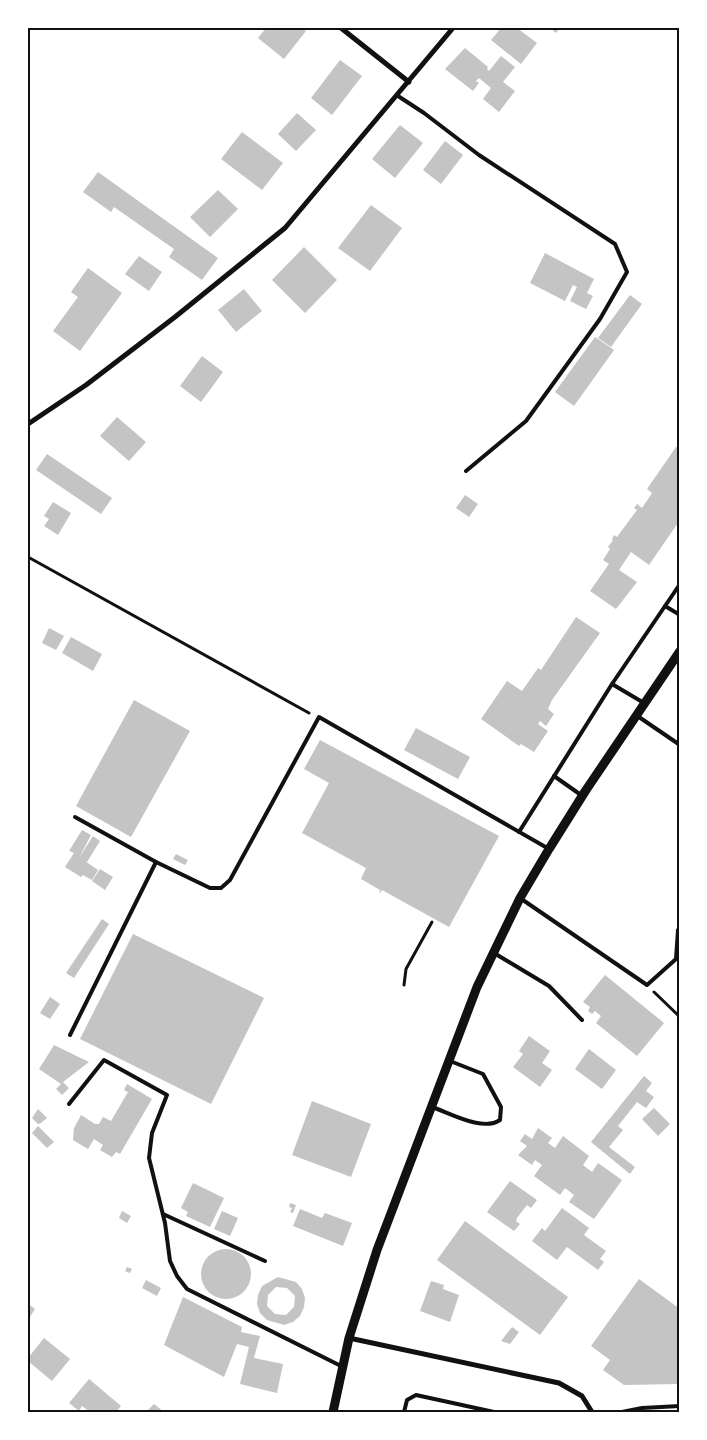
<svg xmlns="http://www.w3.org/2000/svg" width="707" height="1440" font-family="'Roboto Condensed',sans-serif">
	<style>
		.building { fill: #c4c4c4; fill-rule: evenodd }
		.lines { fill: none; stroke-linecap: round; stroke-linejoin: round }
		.path { stroke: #111; stroke-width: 3 }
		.service { stroke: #111; stroke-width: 4 }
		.minor { stroke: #111; stroke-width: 5 }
		.tertiary { stroke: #111; stroke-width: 9 }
		.neatline { fill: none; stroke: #111; stroke-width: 2 }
	</style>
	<rect width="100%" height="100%" fill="#fff"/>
	<g class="building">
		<path d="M266,28H301L306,31L284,59L258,38Z"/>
		<path d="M501,28H517L537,43L521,64L491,40Z"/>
		<path d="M550,28H560L556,33Z"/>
		<path d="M465,48L488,67L487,69L489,71L501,56L515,67L503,82L515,91L499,112L483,99L491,88L479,78L476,81L479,83L473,91L445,69Z"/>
		<path d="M340,60L362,76L332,115L311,98Z"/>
		<path d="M297,113L316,130L296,151L278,134Z"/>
		<path d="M400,125L423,143L395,178L372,159Z"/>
		<path d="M242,132L283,163L262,190L221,159Z"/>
		<path d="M445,141L463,155L441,184L423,170Z"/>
		<path d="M98,172L218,258L202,280L169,257L174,249L114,207L111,212L83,192Z"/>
		<path d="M218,190L238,209L210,237L190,217Z"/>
		<path d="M371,205L402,228L370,271L338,248Z"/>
		<path d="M304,247L337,280L305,313L272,280Z"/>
		<path d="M545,253L594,279L587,293L593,296L586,309L570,301L577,287L573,285L565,301L530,283Z"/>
		<path d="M139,256L162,272L149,291L125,274Z"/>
		<path d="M88,268L122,293L80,351L53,331L78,297L71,292Z"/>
		<path d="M244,289L262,311L236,332L218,310Z"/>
		<path d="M630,295L642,304L611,347L598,338Z"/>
		<path d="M595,337L614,350L574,406L555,392Z"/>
		<path d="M202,356L223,372L201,402L180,386Z"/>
		<path d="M117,417L146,442L129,461L100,436Z"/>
		<path d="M680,446V520L649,565L631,552L619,570L637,582L616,609L590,591L609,564L603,560L610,549L608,547L613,540L612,539L614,535L617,537L637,510L634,508L637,504L642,508L652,493L647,489L676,447Z"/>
		<path d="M47,454L112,498L101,514L36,470Z"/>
		<path d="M465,495L478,504L469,517L456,508Z"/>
		<path d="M53,502L71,513L58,535L44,526L49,519L44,516Z"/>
		<path d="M576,617L600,633L552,700L548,709L554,714L546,726L540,721L538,724L548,731L534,752L521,744L519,746L481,719L507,681L522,691L538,668L541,670Z"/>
		<path d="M49,628L64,636L56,650L42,643Z"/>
		<path d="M71,637L102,654L93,671L62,653Z"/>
		<path d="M134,700L190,731L131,837L76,806Z"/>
		<path d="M416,728L470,757L458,779L404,750Z"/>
		<path d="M320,740L499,836L449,927L382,890L379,894L380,890L361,879L366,868L302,833L329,783L304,769Z"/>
		<path d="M82,830L91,835L79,858L93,836L100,841L87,862L82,859L98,870L92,880L83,875L81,877L65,867L74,853L69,851Z"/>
		<path d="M176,854L188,860L185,865L173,859Z"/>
		<path d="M100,869L113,877L105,890L92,881Z"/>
		<path d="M102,919L109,924L74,978L66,973Z"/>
		<path d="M133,934L264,998L211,1104L80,1039Z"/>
		<path d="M605,975L664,1023L637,1056L596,1023L601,1016L595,1011L592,1014L588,1011L590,1007L583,1002Z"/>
		<path d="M50,997L60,1004L50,1019L40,1013Z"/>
		<path d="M529,1036L550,1051L542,1063L552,1070L540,1087L513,1067L523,1054L519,1051Z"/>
		<path d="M54,1045L89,1062L63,1082L69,1088L62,1095L56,1089L61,1084L39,1069Z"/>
		<path d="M589,1049L616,1070L602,1089L575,1069Z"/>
		<path d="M644,1076L652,1083L646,1091L654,1097L646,1108L637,1102L618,1126L623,1130L609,1147L635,1167L630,1174L591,1142Z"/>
		<path d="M127,1084L152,1099L120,1154L116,1152L112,1157L100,1150L103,1145L94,1139L88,1149L73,1140L74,1128L81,1115L95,1124H99L103,1117L111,1121L128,1092L124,1090Z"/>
		<path d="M312,1101L371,1124L351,1177L292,1155Z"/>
		<path d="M654,1108L670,1124L658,1136L642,1119Z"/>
		<path d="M38,1109L47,1118L41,1123L38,1124L32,1118Z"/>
		<path d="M38,1126L54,1142L47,1148L32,1133Z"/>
		<path d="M538,1128L552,1138L548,1143L555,1148L563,1136L589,1156L583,1165L592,1172L598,1163L622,1180L594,1219L569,1202L574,1195L565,1188L560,1195L534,1176L542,1165L535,1160L532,1165L518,1155L527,1146L520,1141L525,1134L532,1139Z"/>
		<path d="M510,1181L537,1200L531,1208L527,1205L517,1218L516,1221L520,1224L514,1231L487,1212Z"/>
		<path d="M193,1183L224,1198L210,1227L186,1216L188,1212L181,1208Z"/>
		<path d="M290,1203L296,1205L293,1213L290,1212L292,1208L289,1207Z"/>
		<path d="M562,1208L589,1228L584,1235L606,1251L600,1259L604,1262L598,1270L567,1247L557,1260L532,1241L542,1228L545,1231Z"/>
		<path d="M300,1209L322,1218L325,1213L352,1223L343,1246L293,1226Z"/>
		<path d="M122,1211L131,1216L127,1223L119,1218Z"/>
		<path d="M222,1211L238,1218L230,1236L214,1229Z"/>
		<path d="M465,1221L568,1297L540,1335L437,1260Z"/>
		<circle cx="226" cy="1274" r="25"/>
		<path d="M127,1267L132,1269L130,1273L125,1271Z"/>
		<path d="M278,1277L296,1282L302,1289L305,1298L304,1307L300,1316L293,1322L284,1325L267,1320L260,1313L257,1304L258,1295L262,1286ZM276,1287L287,1288L295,1296L294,1307L286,1315L275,1314L267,1306L268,1295Z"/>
		<path d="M639,1279L680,1309V1384L624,1385L603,1370L610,1360L591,1346Z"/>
		<path d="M146,1280L161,1288L157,1296L142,1288Z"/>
		<path d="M431,1281L444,1285L443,1289L459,1295L450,1322L420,1311Z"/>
		<path d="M183,1297L242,1327L241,1332L260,1336L254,1358L283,1364L277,1393L240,1384L249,1347L237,1344L224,1377L164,1345Z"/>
		<path d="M28,1304L35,1309L28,1320Z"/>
		<path d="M512,1327L519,1332L510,1344L501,1341Z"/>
		<path d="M44,1338L70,1359L52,1381L28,1361V1358Z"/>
		<path d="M89,1379L121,1406L116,1412H90L82,1406L79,1411L69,1403Z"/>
		<path d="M154,1404L164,1412H146Z"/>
	</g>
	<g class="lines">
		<g class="path">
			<path d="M28,557L309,713"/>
			<path d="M404,985L406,969L432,922"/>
			<path d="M654,992L680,1017"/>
		</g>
		<g class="service">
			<path d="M398,96L424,113L479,155L615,244L627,272L600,319L526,421L466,471"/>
			<path d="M665,606L680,615"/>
			<path d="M612,684L644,703"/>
			<path d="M636,715L680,745"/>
			<path d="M554,776L581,795"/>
			<path d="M75,817L156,862"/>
			<path d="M519,832L612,684L680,584"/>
			<path d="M520,898L647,985L676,959H680"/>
			<path d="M494,953L549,986L582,1020"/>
			<path d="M676,959L678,930"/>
			<path d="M70,1035L156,862L210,888H221L230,880L319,717L549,849"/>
			<path d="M69,1104L104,1060L167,1095L152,1133L149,1158L165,1223L170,1261L177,1276L187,1289L343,1367"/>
			<path d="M432,1107C450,1113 483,1132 500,1120L501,1107L483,1074L450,1061"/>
			<path d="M163,1214L265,1261"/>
			<path d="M404,1412L407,1400L416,1395L494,1412"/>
			<path d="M622,1412L642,1408L680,1406"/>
		</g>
		<g class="minor">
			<path d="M341,28L409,82"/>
			<path d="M28,424L86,385L175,317L285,228L453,28"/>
			<path d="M349,1338L559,1383L582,1396L592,1412"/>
		</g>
		<path class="tertiary" d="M333,1412L349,1338L377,1250L477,987L520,898L549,849L586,790L680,651"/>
	</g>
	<rect width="707" height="1440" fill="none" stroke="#ffffff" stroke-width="58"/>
	<rect x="29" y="29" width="649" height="1382" class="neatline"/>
</svg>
